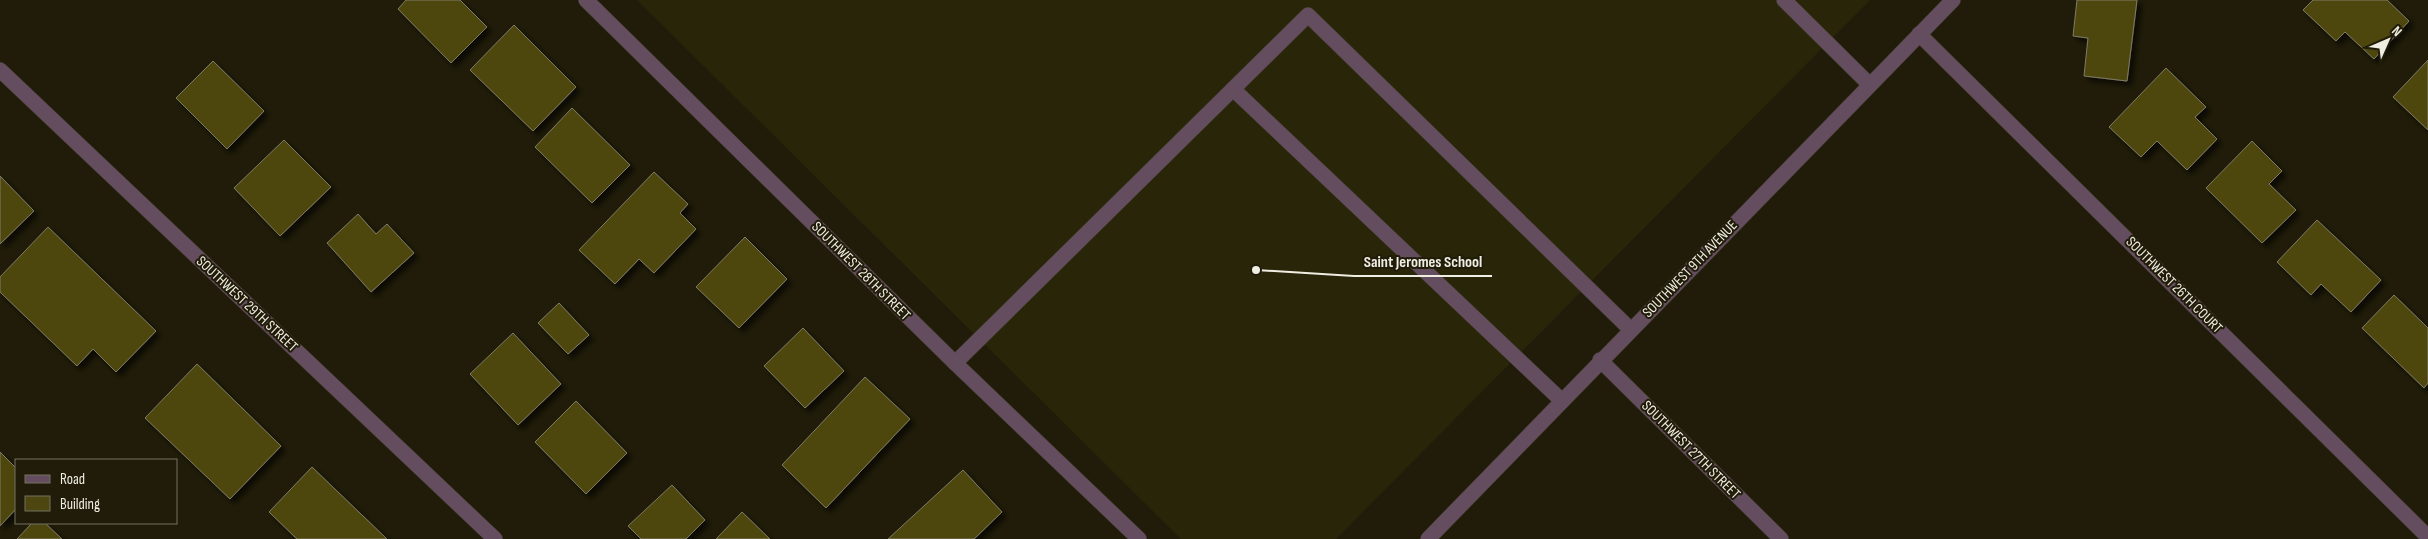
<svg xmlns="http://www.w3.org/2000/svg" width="2428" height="539" font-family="'Sofia Sans Condensed',sans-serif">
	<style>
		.built { fill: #292509 }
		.building { fill: #4e4611; stroke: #7f7c65; filter: url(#shadow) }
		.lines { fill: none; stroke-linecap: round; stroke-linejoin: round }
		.lane-casing { stroke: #3d3927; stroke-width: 16 }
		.street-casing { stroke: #3d3927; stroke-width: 16 }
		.lane { stroke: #634d5e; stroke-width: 15 }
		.street { stroke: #634d5e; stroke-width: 15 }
		.labels { text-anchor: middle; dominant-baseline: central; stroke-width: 4; stroke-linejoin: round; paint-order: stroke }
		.street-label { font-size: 15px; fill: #f0eee2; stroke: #201c09 }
		.leader { fill: none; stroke: #f0eee2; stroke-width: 2 }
		.callout-dot { fill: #f0eee2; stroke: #201c09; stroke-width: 2 }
		.callout-label { font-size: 16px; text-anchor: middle; font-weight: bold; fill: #f0eee2; stroke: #201c09; stroke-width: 4; stroke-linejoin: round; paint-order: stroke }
	</style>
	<defs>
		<filter id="shadow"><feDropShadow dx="4.5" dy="4.5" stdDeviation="2.5" flood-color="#0009"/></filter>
	</defs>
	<rect width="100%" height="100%" fill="#201c09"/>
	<path class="built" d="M637,0H1870L1336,539H1181Z"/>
	<g class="building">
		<path d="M406,0H460L487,27L451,63L398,9Z"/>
		<path d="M2077,0H2137L2127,81L2084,76L2088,38L2073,36Z"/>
		<path d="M2313,0H2387L2409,21L2374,59L2345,32L2336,41L2303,10Z"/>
		<path d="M514,25L576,87L533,131L470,70Z"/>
		<path d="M2428,60V130L2393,97Z"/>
		<path d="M213,61L264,111L227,149L176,98Z"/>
		<path d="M2166,68L2206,107L2195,117L2217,139L2187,170L2157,141L2141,157L2109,127Z"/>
		<path d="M572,108L630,165L592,203L535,147Z"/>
		<path d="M284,140L331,187L280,236L234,188Z"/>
		<path d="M2252,141L2282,171L2269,184L2296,210L2262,243L2206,188Z"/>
		<path d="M654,172L688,204L680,213L696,229L654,273L639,259L615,284L579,250Z"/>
		<path d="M0,176L34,211L0,244Z"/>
		<path d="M358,214L376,234L387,224L414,253L371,292L327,243Z"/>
		<path d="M2317,220L2381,280L2351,312L2321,284L2311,295L2277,262Z"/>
		<path d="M48,227L156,331L116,372L93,349L77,366L0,292V277Z"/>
		<path d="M745,237L787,279L739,328L696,287Z"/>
		<path d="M2394,295L2428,328V383L2424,388L2362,328Z"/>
		<path d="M559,303L589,335L568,354L538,323Z"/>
		<path d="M803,328L844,371L805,408L764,366Z"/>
		<path d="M513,333L561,384L518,425L470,374Z"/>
		<path d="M197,364L281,446L230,499L145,418Z"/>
		<path d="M865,377L910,419L826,508L782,465Z"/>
		<path d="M576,401L627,453L586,494L535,442Z"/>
		<path d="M0,452L16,468V509L0,526Z"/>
		<path d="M312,467L387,539H297L269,512Z"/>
		<path d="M963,470L1002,512L974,539H888Z"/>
		<path d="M672,485L705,520L686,539H641L628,526Z"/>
		<path d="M742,512L770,539H716Z"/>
		<path d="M32,523H45L62,539H17Z"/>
	</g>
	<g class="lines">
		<defs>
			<g id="lane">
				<path d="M1784,0L1870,85"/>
				<path d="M1233,89L1308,15L1630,329"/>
				<path d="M955,363L1233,89L1561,400"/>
			</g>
			<g id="street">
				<path d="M586,0L955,363L1139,539"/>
				<path d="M1919,34L2428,537"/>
				<path d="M0,70L495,539"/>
				<path d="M1600,360L1781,539"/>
				<path d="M1428,539L1953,0"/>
			</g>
		</defs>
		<use href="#lane" class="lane-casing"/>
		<use href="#street" class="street-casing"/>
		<use href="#lane" class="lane"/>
		<use href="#street" class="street"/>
	</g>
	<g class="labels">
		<g class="street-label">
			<text transform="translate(1690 269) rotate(-46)">SOUTHWEST 9TH AVENUE</text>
			<text transform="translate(861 271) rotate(45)">SOUTHWEST 28TH STREET</text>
			<text transform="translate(2174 285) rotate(45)">SOUTHWEST 26TH COURT</text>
			<text transform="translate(247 304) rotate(43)">SOUTHWEST 29TH STREET</text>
			<text transform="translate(1691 450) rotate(45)">SOUTHWEST 27TH STREET</text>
		</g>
	</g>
	<path class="leader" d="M1256 270L1354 276H1492"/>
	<circle class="callout-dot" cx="1256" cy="270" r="5"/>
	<g class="callout-label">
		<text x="1423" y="267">Saint Jeromes School</text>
	</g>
	<rect x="15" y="459" width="162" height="65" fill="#201c09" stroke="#737060"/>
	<rect x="25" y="475" width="25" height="8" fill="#634d5e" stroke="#737060"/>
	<text x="60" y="484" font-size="15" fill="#f0eee2">Road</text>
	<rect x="25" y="496" width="25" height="15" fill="#4e4611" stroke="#737060"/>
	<text x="60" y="509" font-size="15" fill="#f0eee2">Building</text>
	<g transform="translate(2388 40) rotate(45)" stroke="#201c09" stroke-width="4" paint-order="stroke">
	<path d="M0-4L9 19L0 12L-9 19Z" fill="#f0eee2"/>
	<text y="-8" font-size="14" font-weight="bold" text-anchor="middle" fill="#f0eee2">N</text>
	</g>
</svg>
